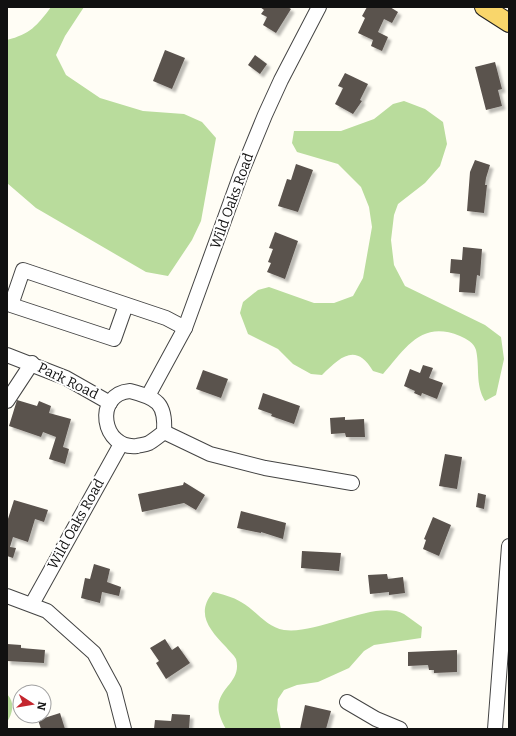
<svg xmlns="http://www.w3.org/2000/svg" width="516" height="736" font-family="Bitter,serif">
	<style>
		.forest { fill: #b9dc9c }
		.building { fill: #5a524d; filter: url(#shadow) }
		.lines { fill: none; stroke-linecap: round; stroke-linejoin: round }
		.minor-casing { stroke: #444; stroke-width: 16 }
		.major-casing { stroke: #222; stroke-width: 20 }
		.minor { stroke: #fff; stroke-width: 14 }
		.major { stroke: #f9d66b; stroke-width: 18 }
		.labels { text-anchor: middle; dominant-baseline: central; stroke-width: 4; stroke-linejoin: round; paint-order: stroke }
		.street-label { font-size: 14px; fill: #111; stroke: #fff }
	</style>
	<defs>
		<filter id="shadow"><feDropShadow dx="3.5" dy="3.5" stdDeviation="1" flood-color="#0004"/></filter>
	</defs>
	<rect width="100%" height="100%" fill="#fffdf5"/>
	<g class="forest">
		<path d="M51,7H84L65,36L56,55L66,75L100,98L143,111L184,114L202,122L216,138L201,221L192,240L168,276L146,272L36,208L7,183V40C30,34 37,26 51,7Z"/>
		<path d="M404,101L425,109L443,122L447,144L440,166L425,183L398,204L394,215L391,240L394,265L405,286L485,325L501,337L504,359L496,395L485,401C475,384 480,368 476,350C474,343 467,339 460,336C421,320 406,348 383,374L373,371C356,342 340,357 322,375L311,374L293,364L278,349L248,334L240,313L243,302L258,290L269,287L314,303H334L353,296L363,278L372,227L369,207L361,187L338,164L297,152L292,143L294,131H341L374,119L393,104Z"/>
		<path d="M213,592C222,594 233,597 241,602C257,611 266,627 284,630C318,635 376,599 404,614C410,618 416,623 422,627L421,638L374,645L364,651L349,668L318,682L297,685L284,690L278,699L277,710L281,729H226C202,689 244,688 236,659C234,655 229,651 226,647C210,630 195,614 213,592Z"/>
		<path d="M7,694C15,702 13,713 7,722Z"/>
	</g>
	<g class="building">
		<path d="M260,7H288L291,9L276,33L263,25L267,17L261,14L264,10Z"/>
		<path d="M367,7H390L398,12L392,23L384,19L378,32L388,37L382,51L371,46L373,40L358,33L365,18L362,16Z"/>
		<path d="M165,50L185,58L172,89L153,81Z"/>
		<path d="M255,55L267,64L260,74L248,65Z"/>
		<path d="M495,62L502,89L498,90L502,106L486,110L475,67Z"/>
		<path d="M345,73L368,84L360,100L362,101L353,114L335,104L343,88L338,86Z"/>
		<path d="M475,160L490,165L486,178L485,185H487L484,213L467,211L470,172Z"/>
		<path d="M296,164L313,170L298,212L278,206L287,179L291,180Z"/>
		<path d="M275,232L298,241L285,279L267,272L271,263L268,262L273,249L269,248Z"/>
		<path d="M463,247L482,249L480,276L477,275L475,293L459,292L460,274L450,273L451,259L462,260Z"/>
		<path d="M423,365L433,368L429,378L443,383L437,399L422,393L421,396L414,393L415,391L404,386L410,369L420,373Z"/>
		<path d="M203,370L228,379L221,398L196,389Z"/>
		<path d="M263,393L300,406L294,424L271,416L272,414L258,409Z"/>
		<path d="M17,400L37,406L39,401L51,406L49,413L71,419L63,447L69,449L65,464L49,459L56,437L43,432L41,437L9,426Z"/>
		<path d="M345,417V420L364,419L365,437H346L345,433L331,434L330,418Z"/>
		<path d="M445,454L462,457L457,489L439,486Z"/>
		<path d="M184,482L205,495L196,510L184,503L142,512L138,494L183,485Z"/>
		<path d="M478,493L486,495L484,509L476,507Z"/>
		<path d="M14,500L48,510L44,522L35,519L28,542L13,537L10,547L16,548L13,558L7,556V522Z"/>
		<path d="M241,511L286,523L283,539L261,532V533L237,528Z"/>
		<path d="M433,517L451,525L439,556L423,549L426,540L424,539Z"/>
		<path d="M302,551L341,553L339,571L301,568Z"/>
		<path d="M94,564L110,569L107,582L121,587L119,596L102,592L100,603L81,598L85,578L90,579Z"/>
		<path d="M387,574L388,579L403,577L405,593L389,595V592L370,594L368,575Z"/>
		<path d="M165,639L172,650L178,646L190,663L166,679L156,663L159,661L150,648Z"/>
		<path d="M7,644L21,645V648L45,650L44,663L7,661Z"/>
		<path d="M457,650V672L434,673V670H429L428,665L408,666V652Z"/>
		<path d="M305,705L331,711L326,729H300Z"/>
		<path d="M60,713L65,729H41L38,720Z"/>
		<path d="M172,714L190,715L189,729H154L155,720L171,721Z"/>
	</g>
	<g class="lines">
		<defs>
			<g id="minor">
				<path d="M126,305L114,339L11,305L23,270L166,318L185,328"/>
				<path d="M7,355L66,378L110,403"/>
				<path d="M130,391C157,398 166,403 164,432C159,436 154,440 149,443C145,445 140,445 137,446C102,450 93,394 130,391Z"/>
				<path d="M148,396L185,328L242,171L265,115L281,80L319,7"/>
				<path d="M7,401L32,363"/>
				<path d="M164,432L210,454L265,468L352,483"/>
				<path d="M7,596L47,611L94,653L114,690L124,729"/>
				<path d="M32,604L121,444"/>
				<path d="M347,702L376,719L400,729"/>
				<path d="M495,729L509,546"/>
			</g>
			<path id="major" d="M484,7L509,23"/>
		</defs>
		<use href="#minor" class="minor-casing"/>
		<use href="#major" class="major-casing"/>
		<use href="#minor" class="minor"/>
		<use href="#major" class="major"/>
	</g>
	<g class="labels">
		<g class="street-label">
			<text transform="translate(232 201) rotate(-70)">Wild Oaks Road</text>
			<text transform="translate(68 381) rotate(26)">Park Road</text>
			<text transform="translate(76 524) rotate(-61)">Wild Oaks Road</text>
		</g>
	</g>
	<rect width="516" height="736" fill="none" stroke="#111111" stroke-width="16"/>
	<g transform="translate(32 704) rotate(102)"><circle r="19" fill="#ffffff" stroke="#a0a0a0"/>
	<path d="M0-3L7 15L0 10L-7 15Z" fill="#c4262e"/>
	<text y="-6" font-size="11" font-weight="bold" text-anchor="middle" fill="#111111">N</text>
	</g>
</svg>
